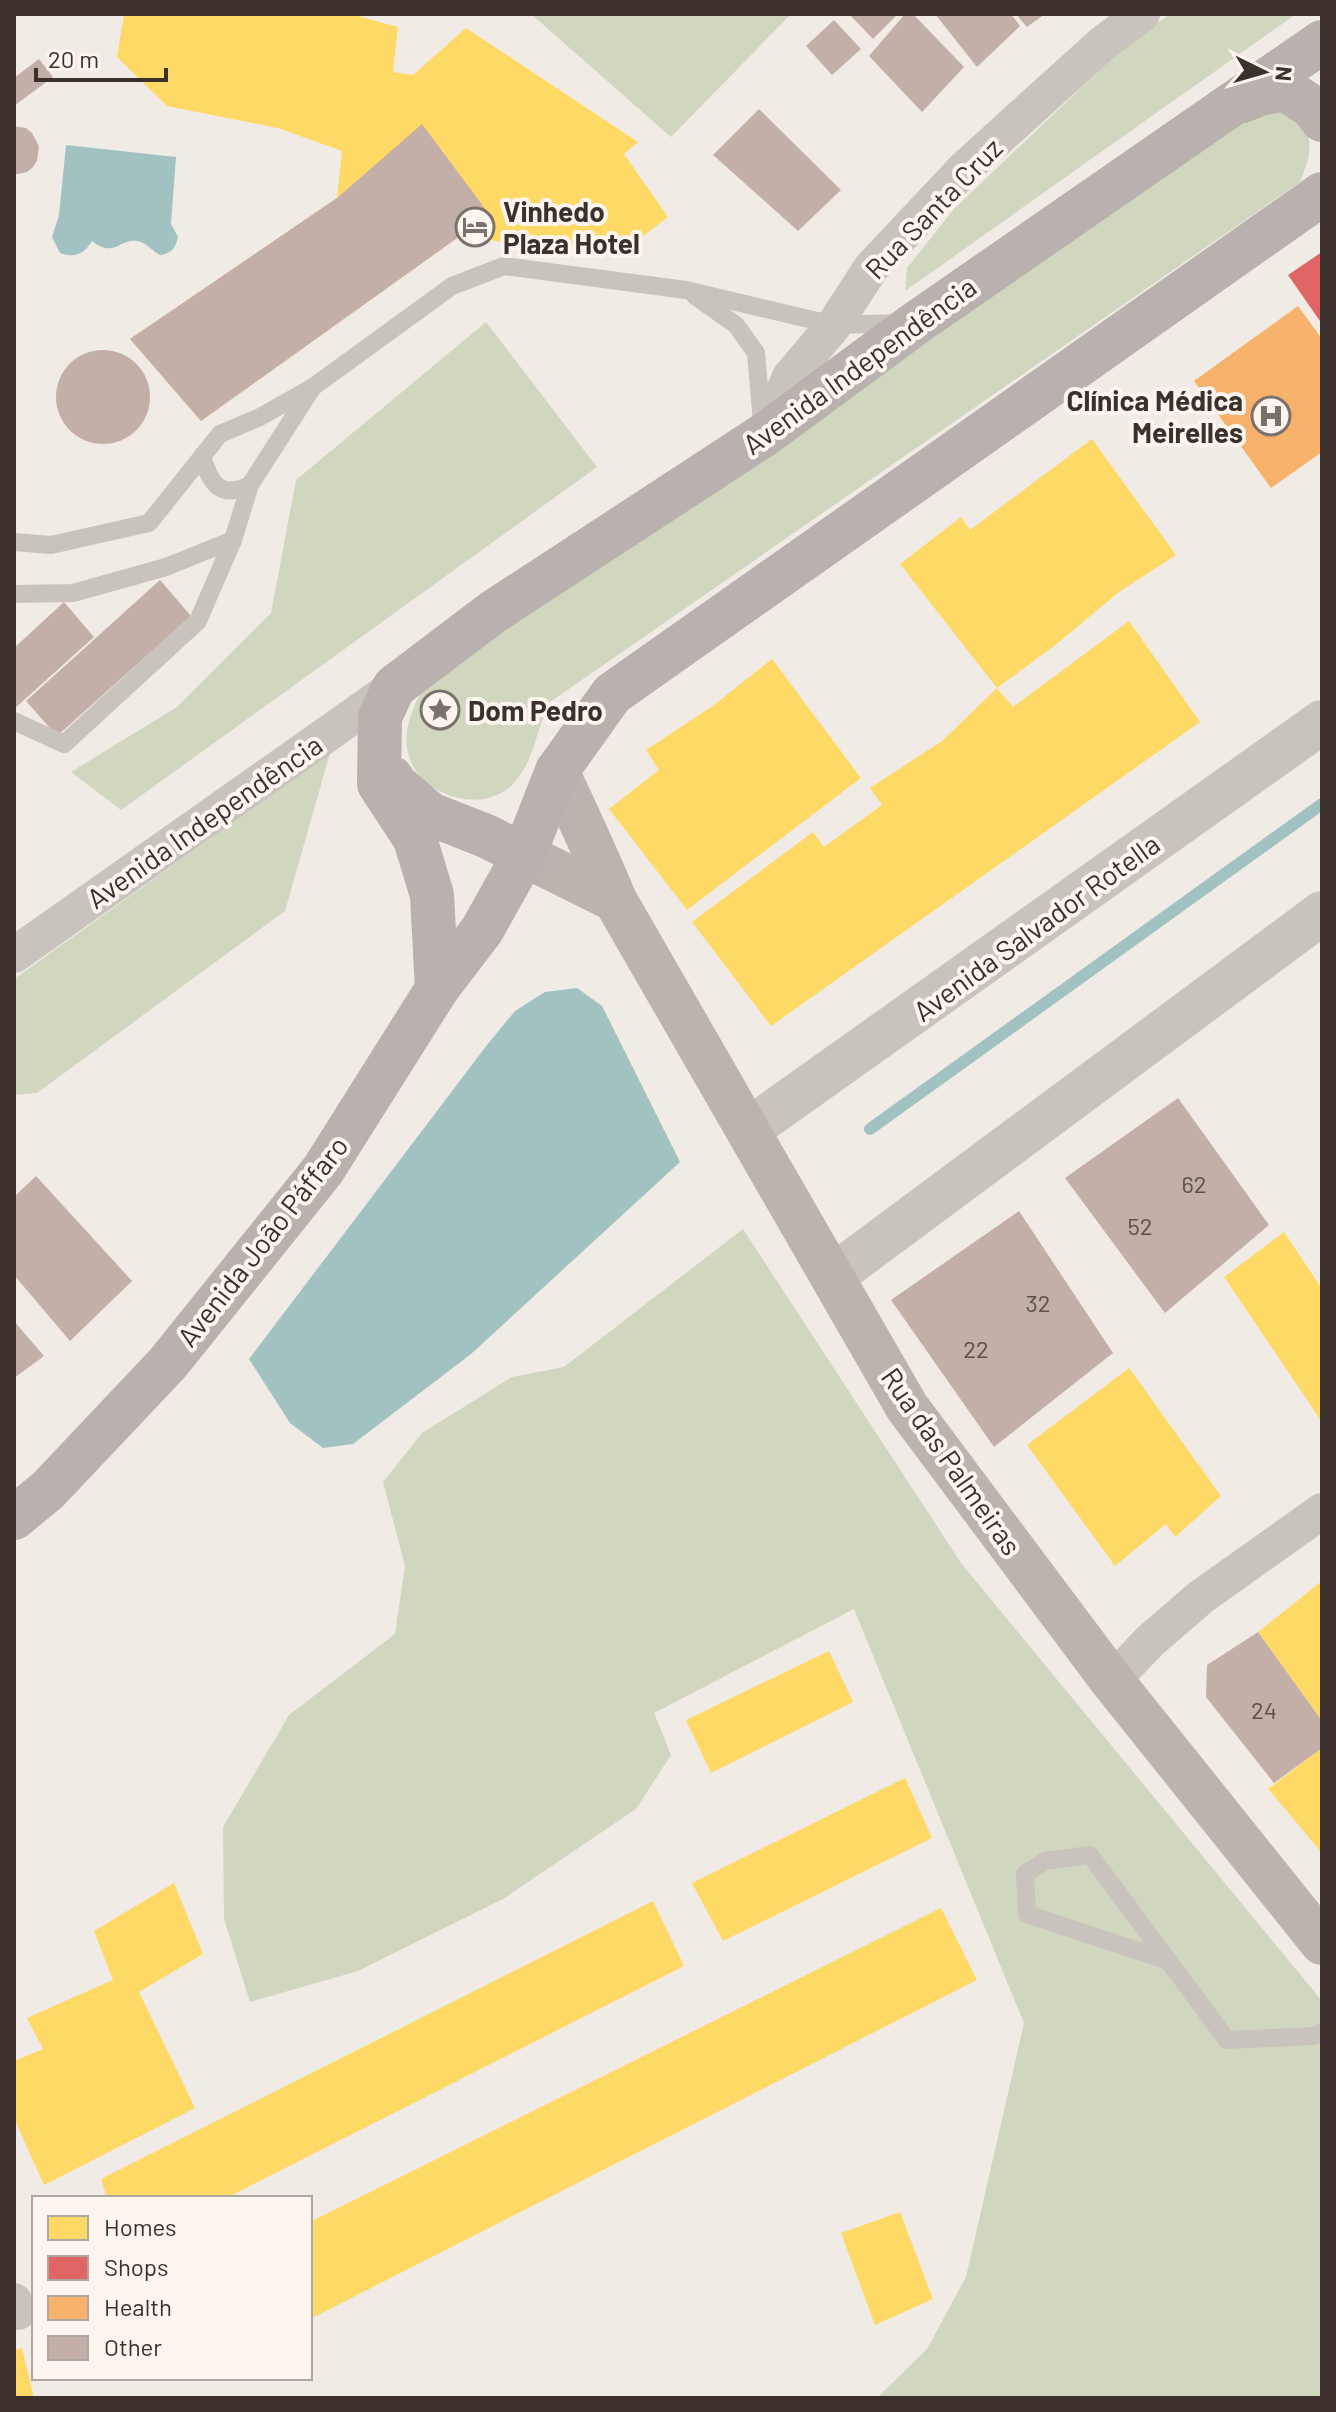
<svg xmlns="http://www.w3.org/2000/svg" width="1336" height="2412" font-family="Barlow,sans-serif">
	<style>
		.green { fill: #d1d6bf }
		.water { fill: #a1c2c1 }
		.homes { fill: #ffd966 }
		.shops { fill: #e06666 }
		.health { fill: #f6b26b }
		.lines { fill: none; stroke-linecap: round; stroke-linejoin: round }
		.stream { stroke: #a1c2c1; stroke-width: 12 }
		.building { fill: #c3afa7 }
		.service { stroke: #c9c3be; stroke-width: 18 }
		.minor { stroke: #c9c3be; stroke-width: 36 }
		.tertiary { stroke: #c9c3be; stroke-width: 44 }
		.secondary { stroke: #bab3ae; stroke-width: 44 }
		.primary { stroke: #b8b1ad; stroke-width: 44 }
		.labels { text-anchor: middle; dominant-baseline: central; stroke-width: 8; stroke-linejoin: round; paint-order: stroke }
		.number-label { font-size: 24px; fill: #5d504a }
		.street-label { font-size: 28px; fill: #3b302b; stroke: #fbf5ee }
		.poi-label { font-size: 28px; font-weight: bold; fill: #3b302b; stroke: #fbf5ee; text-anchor: start }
	</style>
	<rect width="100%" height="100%" fill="#f0ebe5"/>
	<g class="green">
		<path d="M531,14H791L671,137Z"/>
		<path d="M1170,14H1296L905,291L907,268L954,209L1124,47Z"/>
		<path d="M1278,110C1285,115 1294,119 1301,125C1317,140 1307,165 1300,182L550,702C535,731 535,762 511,786C504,793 493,797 484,799C466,801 451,798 436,789C390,761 405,711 433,676L1253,113Z"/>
		<path d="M486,322L597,467L121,810L71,772L177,707L271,613L296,480Z"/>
		<path d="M330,753L285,911L37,1093L14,1095V979Z"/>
		<path d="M743,1229L961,1563L1322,2001V2398H877L927,2349L966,2277L1024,2023L854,1609L654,1713L671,1755L636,1809L503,1899L358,1971L250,2002L224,1919L223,1827L289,1715L395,1634L405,1566L383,1482L422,1433L512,1377L564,1367Z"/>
	</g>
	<g class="water">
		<path d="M66,145L176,157L171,224L178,237C175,249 172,253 160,255C152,251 146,242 137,241C119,238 115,259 92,241C83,255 75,258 60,253L52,237L59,215Z"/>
		<path d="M577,988L602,1006L680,1162L471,1354L353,1444L323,1448L290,1423L249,1359L487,1045L515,1011L545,992Z"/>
	</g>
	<g class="homes">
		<path d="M124,14H360L361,17L398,27L393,72L413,75L466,28L638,142L624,154L668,217L615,257L460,236L201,421L130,339L337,198L342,151L278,128L167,106L117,57Z"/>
		<path d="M1092,439L1176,555L1119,592L1054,646L997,688L1013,707L1129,621L1200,722L771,1026L692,922L813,832L824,847L882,805L870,788L942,741L997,688L900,564L961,517L970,530Z"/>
		<path d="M772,659L861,778L687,910L609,809L659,770L646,750L714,705Z"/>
		<path d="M1284,1232L1322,1289V1422L1224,1277Z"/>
		<path d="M1129,1368L1221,1496L1175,1537L1166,1524L1115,1566L1027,1445Z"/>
		<path d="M1322,1581V1721L1258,1632Z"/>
		<path d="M829,1651L853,1702L711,1773L686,1720Z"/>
		<path d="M1322,1748V1853L1268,1789Z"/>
		<path d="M905,1778L932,1838L723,1941L692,1883Z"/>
		<path d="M174,1883L203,1954L139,1992L195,2108L44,2185L14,2118V2061L43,2049L27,2018L113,1980L94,1931Z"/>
		<path d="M653,1901L684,1966L226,2198H107L101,2179Z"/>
		<path d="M941,1908L977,1980L310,2319V2222Z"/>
		<path d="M900,2212L933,2299L875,2325L841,2233Z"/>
		<path d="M22,2348L34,2398H14V2350Z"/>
	</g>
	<path class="shops" d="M1322,252V324L1288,275Z"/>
	<path class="health" d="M1298,306L1322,339V452L1271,488L1194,381Z"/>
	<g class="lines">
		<path class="stream" d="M870,1129L1322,804"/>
	</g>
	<g class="building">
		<path d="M849,14H898L873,39Z"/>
		<path d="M905,14H913L964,67L922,112L869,56Z"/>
		<path d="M935,14H1011L1020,26L977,67Z"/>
		<path d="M1016,14H1045L1027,27Z"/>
		<path d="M834,20L861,49L832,75L806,46Z"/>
		<path d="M39,59L53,77L14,106V78Z"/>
		<path d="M759,109L841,190L798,231L713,155Z"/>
		<path d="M422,124L492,218L460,236L201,421L130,339L337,198Z"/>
		<path d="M14,126L26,128L32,133L39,146L37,161L33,167L27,172L18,174H14Z"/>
		<circle cx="103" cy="397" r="47"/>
		<path d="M160,580L191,616L57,736L26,701Z"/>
		<path d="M64,602L94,637L14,709V648Z"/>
		<path d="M1178,1098L1269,1225L1165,1313L1065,1178Z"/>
		<path d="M36,1176L132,1281L70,1341L14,1275V1197Z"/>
		<path d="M1019,1211L1113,1353L994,1447L891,1300Z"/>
		<path d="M14,1321L44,1356L14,1378Z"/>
		<path d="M1258,1632L1322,1721V1748L1274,1783L1206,1697L1207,1665Z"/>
	</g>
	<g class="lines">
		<g class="service">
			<path d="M695,296L736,325L756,353L762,423"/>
			<path d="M202,456C210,483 220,500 250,485"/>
			<path d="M14,542L51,545L149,523L220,434L260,417L313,387L452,286L504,266L686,290L834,325L901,323"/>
			<path d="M14,594L73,593L166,567L233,540L250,485L311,390"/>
			<path d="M14,721L64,744L198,621L233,540"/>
			<path d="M1169,1961L1027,1914L1025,1874L1045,1861L1090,1855L1227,2040L1314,2036L1322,2032"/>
		</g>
		<g class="minor">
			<path d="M764,435L790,377L834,325L871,268L964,169L1102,44L1142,14"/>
			<path d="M14,955L394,687"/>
			<path d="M1112,1681L1150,1641L1201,1597L1322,1511"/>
			<path d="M14,2301L18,2312"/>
		</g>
		<g class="tertiary">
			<path d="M748,1130L1322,722"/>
			<path d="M833,1276L1322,913"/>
		</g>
		<g class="secondary">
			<path d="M557,771C577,814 597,856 615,900L907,1407L1112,1681L1322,1943"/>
			<path d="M524,855L615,900"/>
		</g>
		<g class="primary">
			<path d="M1243,101L1260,94L1285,89L1312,107L1322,120"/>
			<path d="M392,778L394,783L430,814L486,836L524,855"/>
			<path d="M437,989L432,895L415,839L379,784L380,717L394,687L493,612L764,435L916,323L1322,42"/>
			<path d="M14,1518L48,1490L168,1363L323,1170L437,989L482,930L524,855L557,771L612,694L1322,194"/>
		</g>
	</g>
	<defs>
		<symbol id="hotel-ring" viewBox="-11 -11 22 22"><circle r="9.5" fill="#fbf5ee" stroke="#7a716c" stroke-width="1.5"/><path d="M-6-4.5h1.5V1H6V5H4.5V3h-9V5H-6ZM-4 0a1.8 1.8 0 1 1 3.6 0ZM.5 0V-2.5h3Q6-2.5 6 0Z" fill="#7a716c"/></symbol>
		<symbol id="hospital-ring" viewBox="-11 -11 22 22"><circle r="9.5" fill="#fbf5ee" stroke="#7a716c" stroke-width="1.5"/><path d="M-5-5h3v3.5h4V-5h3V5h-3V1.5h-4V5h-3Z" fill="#7a716c"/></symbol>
		<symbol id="sight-ring" viewBox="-11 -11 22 22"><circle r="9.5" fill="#fbf5ee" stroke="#7a716c" stroke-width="1.5"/><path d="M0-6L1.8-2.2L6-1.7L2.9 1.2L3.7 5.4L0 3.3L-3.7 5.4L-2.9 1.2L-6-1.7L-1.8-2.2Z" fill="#7a716c"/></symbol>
	</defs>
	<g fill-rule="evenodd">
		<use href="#hotel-ring" x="453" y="205" width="44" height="44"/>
		<use href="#hospital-ring" x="1249" y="394" width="44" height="44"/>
		<use href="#sight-ring" x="418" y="688" width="44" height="44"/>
	</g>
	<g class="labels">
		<g class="number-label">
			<text x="1194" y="1183">62</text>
			<text x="1140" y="1225">52</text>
			<text x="1038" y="1302">32</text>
			<text x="976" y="1348">22</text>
			<text x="1264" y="1709">24</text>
		</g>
		<g class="street-label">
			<text transform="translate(933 208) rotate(-46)">Rua Santa Cruz</text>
			<text transform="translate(859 365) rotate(-36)">Avenida Independência</text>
			<text transform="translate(204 821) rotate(-35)">Avenida Independência</text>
			<text transform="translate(1036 927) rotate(-36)">Avenida Salvador Rotella</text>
			<text transform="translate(262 1241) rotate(-52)">Avenida João Páffaro</text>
			<text transform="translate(952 1461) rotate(55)">Rua das Palmeiras</text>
		</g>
		<g class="poi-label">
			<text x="503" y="211">Vinhedo<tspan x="503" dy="32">Plaza Hotel</tspan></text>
			<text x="1243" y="400" text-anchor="end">Clínica Médica<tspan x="1243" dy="32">Meirelles</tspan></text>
			<text x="468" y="710">Dom Pedro</text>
		</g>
	</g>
	<rect width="1336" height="2412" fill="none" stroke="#3b302b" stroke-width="32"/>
	<rect x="32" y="2196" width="280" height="184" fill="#fbf5ee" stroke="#aea6a0" stroke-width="2"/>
	<rect x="48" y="2216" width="40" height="24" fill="#ffd966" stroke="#aea6a0" stroke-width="2"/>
	<text x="104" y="2236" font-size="24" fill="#3b302b">Homes</text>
	<rect x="48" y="2256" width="40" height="24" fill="#e06666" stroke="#aea6a0" stroke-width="2"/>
	<text x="104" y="2276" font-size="24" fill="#3b302b">Shops</text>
	<rect x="48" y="2296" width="40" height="24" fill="#f6b26b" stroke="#aea6a0" stroke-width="2"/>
	<text x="104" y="2316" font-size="24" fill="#3b302b">Health</text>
	<rect x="48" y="2336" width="40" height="24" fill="#c3afa7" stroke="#aea6a0" stroke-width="2"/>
	<text x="104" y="2356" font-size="24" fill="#3b302b">Other</text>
	<g transform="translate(1264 72) rotate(95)" stroke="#fbf5ee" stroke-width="6" paint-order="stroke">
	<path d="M0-6L14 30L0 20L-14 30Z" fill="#3b302b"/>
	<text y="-12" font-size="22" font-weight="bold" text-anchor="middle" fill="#3b302b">N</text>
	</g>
	<path d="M36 68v12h130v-12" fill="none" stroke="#3b302b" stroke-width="4"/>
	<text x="48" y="68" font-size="24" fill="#3b302b" stroke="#fbf5ee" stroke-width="6" paint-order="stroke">20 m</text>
</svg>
